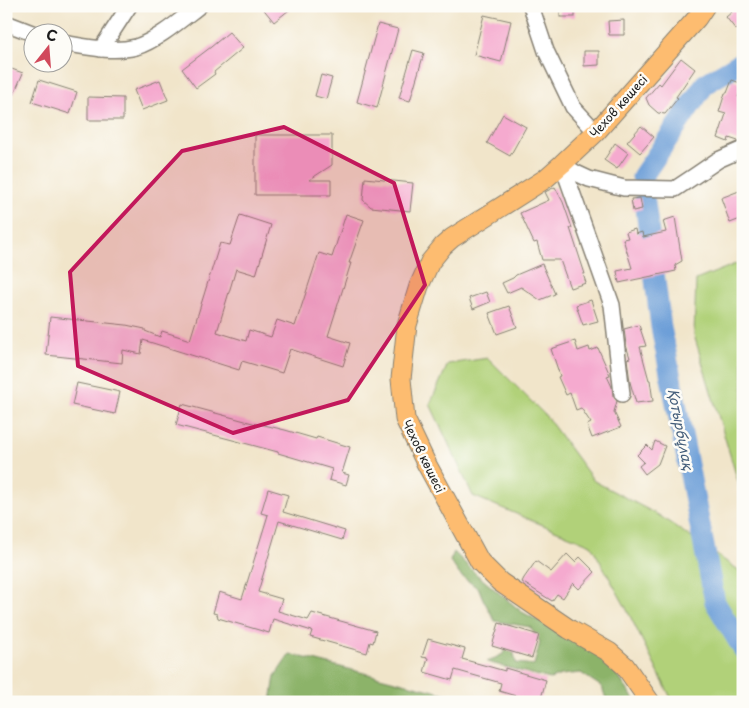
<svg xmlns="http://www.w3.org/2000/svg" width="749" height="708" font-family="'Playpen Sans',sans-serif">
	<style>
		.green { fill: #b1d179; stroke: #66764a }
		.forest { fill: #8cb369; stroke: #546842 }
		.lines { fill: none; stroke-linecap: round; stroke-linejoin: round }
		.river { stroke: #6d9fd8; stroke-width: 21 }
		.building { fill: #f5aacf }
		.minor-casing { stroke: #868073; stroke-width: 18 }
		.major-casing { stroke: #868073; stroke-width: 21 }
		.minor { stroke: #fff; stroke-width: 15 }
		.major { stroke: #fdbc70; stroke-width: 19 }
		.marked { fill: #c2185b; fill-opacity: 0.2; stroke: #c2185b; stroke-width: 4; stroke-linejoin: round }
		.labels { text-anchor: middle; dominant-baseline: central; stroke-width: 5; stroke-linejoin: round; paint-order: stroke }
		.street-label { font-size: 12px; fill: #1c1c1c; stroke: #fdfcf7 }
		.water-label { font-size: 14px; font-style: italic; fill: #445e7a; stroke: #fdfcf7 }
	</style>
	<rect width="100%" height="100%" fill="#fdfcf7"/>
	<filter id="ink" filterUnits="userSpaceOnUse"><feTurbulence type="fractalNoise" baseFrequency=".02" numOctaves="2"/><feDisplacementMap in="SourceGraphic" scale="10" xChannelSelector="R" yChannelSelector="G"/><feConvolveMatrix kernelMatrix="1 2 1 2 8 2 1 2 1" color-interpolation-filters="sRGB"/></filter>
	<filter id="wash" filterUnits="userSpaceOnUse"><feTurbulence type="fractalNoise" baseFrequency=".0096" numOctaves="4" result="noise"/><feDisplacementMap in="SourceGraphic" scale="20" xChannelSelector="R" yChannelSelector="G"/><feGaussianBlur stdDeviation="1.12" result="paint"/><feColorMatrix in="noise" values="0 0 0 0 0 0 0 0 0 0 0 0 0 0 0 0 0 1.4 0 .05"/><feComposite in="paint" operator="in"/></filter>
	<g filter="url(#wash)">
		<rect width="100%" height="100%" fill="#f1e5ca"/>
		<g class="green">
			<path d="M743,261V498L694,335L696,280Z"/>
			<path d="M488,358L546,416L594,481L660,516L743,573V702H673L625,606L591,545L473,496L430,404L448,364Z"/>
		</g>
		<g class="forest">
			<path d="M454,552L476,574L522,612L573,639L608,662L636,702H607L602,687L581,673L561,675L550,679L487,662L503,654L508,643L512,645L516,663L534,665L540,642L530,627L495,621L483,599L479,589L460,575L450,561Z"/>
			<path d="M290,654L477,702H271L275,676Z"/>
		</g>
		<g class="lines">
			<g class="river">
				<path d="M642,177L705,84L743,61"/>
				<path d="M645,202L661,327L715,602L743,649"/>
			</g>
		</g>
		<g id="blocks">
			<g class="building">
				<path d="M261,6H294L274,22Z"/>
				<rect x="560" y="6" width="15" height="11"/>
				<path d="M728,6H743V24L736,30L726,17L732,12Z"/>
				<path d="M484,15L511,21L501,62L474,55Z"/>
				<path d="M624,20V35H609L608,21Z"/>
				<path d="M378,24L398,29L377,108L357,102Z"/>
				<path d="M229,32L243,48L214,72L215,74L196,88L182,69L211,47Z"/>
				<path d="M413,50L424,53L410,101L399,98Z"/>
				<path d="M584,51H599V65L584,66Z"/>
				<path d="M681,58L695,69L676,97L678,98L665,114L658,113L649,105L646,98L659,83L661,85Z"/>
				<path d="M6,67L23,73L14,94L6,90Z"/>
				<path d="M321,75L332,78L326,99L315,96Z"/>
				<path d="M39,80L77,92L70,114L32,102Z"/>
				<path d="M160,80L168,100L142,110L134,90Z"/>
				<path d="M732,80L743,84L738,97L743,99V140L738,141L729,138L728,142L718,138L726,114L719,112L725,93H727Z"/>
				<path d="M88,97L123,98V120H88Z"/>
				<path d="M503,114L526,127L510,156L487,143Z"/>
				<path d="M641,126L654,137L640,153L627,142Z"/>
				<path d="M255,135H332V165L309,180H331V195H255Z"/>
				<path d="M615,143L628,153L617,169L604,160Z"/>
				<path d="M365,178L413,183L410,211L371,207L363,200Z"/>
				<path d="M555,187L563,202L572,228H570L585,274H583L586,283L570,288L560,260H542L537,242L534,243L520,213L549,200L545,192Z"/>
				<path d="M739,191L743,201V218L730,223L721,198Z"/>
				<path d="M640,198L642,209L633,211L631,199Z"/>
				<path d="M346,214L364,220L349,263H351L328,336L350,343L343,366L290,349L282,373L242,361L239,370L143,340L141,354L123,350L122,363L46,355L50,317L126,325L145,329V331L160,337L162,331L190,340L220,243L230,245L240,215L271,225L256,275L236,269L217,332L246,341L249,330L271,337L277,320L295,326L319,253L332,257Z"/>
				<path d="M675,217L682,261L675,265L676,271L619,283L617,271L632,268L623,239L628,238L626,232L635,229L636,234L642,232L643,237L666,232L663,221Z"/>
				<path d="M542,264L555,294L540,300L521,287L507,293L502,283L513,278L516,275Z"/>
				<path d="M486,292L490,302L473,309L469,298Z"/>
				<path d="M591,300L598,321L583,325L576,305Z"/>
				<path d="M509,306L517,327L497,334L489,313Z"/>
				<path d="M639,325L646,346L640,347L649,380H650L653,401L636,403L630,382L627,359L630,358L626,345L624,329Z"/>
				<path d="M575,341L578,351L589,347L590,351L598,348L610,375L607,376L612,387L613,396L617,401L614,412L621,427L592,438L587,425L591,423L581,408L576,410L570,393L566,395L558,377L560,376L551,349Z"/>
				<path d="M77,383L120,392L115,414L72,405Z"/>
				<path d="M182,404L260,425V424L285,430L316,439L317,437L350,447L342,473L349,475L346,485L329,480L332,469L278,453V452L176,425Z"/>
				<path d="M655,441L665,446L658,464L645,474L639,466L644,462L637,455L647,445L652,450Z"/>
				<path d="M268,489L288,495L283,512L345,531L342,540L279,521L258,592L282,599L278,611L308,620L312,613L376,631L373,643L370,642L367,653L310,637L312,631L273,619L269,633L218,618L217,614L213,613L219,592L242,599L268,515L261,513Z"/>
				<path d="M567,554L575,562L580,557L595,572L579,589L573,583L563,598L557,594L552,601L522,582L524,578L536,561L551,572Z"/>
				<path d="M499,623L539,635L532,658L492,646Z"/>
				<path d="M428,639L465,649L462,659L505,671V668L546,680L540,702H536L499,691L501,683L455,670L452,680L424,672L428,658L422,657Z"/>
			</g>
		</g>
	</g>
	<g filter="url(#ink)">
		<use href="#blocks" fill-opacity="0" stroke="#868073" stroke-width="1"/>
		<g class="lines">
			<defs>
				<g id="minor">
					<path d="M531,6L546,51L573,107L596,132"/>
					<path d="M6,23L32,33"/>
					<path d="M62,43C87,47 113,53 136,47C156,41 182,19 199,6"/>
					<path d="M101,49L129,6"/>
					<path d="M562,164L612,305L622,394"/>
					<path d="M562,164L576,173L589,179L624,188L675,189L696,175L718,160L743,149"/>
				</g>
				<path id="major" d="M650,702L625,666L609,652L569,629L500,582L480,562L426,463L405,419L401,379L407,325L419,286L430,262L443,246L452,238L545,179L562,164L596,132L673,45L697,18L705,6"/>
			</defs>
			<use href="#minor" class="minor-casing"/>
			<use href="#major" class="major-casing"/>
			<use href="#minor" class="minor"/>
			<use href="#major" class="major"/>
		</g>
	</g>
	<path class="marked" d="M284,127L394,183L425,285L348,400L233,433L78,366L70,272L182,151Z"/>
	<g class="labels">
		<g class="street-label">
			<text transform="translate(618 106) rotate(-48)">Чехов көшесі</text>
			<text transform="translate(424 456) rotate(64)">Чехов көшесі</text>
		</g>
		<g class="water-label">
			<text transform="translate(681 429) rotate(79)">Қотырбұлақ</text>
		</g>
	</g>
	<rect width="749" height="708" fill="none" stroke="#fdfcf7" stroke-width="25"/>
	<g transform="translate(48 48) rotate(17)"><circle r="24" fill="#fdfcf7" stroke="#a3a29f"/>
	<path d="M0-4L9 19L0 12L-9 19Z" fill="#d1495b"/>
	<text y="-8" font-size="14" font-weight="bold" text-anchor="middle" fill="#1c1c1c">С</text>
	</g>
</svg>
